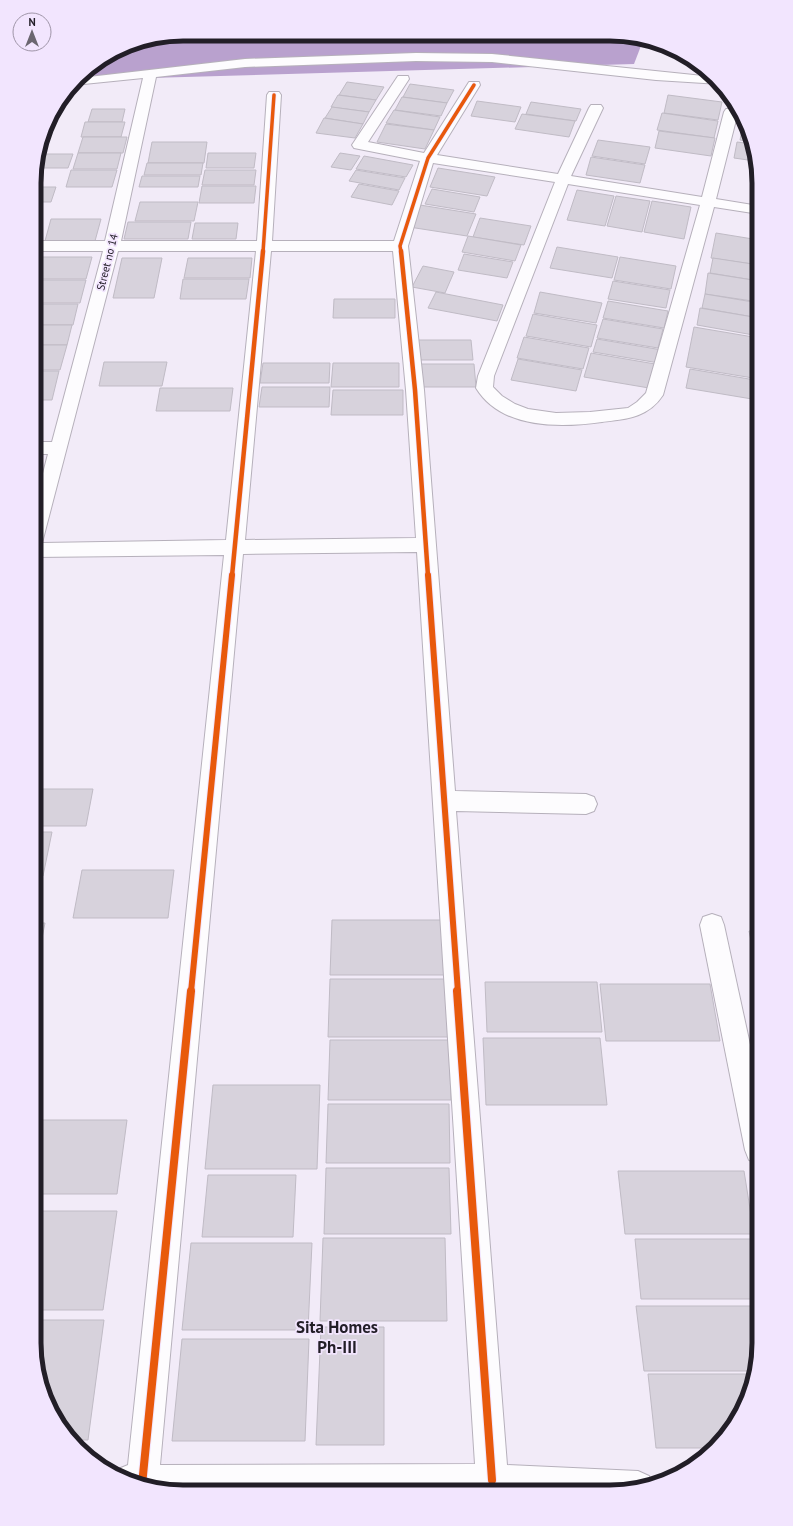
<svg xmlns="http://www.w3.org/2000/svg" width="793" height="1526" font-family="'PT Sans',sans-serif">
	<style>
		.water { fill: #b9a1ce }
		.building { fill: #d7d2dc; stroke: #c0bbc5 }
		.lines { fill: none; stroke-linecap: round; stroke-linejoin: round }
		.street-casing { stroke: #b6b0bb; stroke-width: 2 }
		.street { fill: #fdfcfe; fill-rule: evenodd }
		.cycleway-far3-casing { stroke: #f2e5fe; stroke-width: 5 }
		.cycleway-far2-casing { stroke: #f2e5fe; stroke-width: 6 }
		.cycleway-far1-casing { stroke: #f2e5fe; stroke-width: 8 }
		.cycleway-casing { stroke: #f2e5fe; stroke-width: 10 }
		.cycleway-far3 { stroke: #e8590c; stroke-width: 3.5 }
		.cycleway-far2 { stroke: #e8590c; stroke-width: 4.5 }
		.cycleway-far1 { stroke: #e8590c; stroke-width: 6 }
		.cycleway { stroke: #e8590c; stroke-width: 8 }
		.labels { text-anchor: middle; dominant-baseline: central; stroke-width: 3.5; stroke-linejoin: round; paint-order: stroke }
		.far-street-label { font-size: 11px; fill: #221e27; stroke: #f2e5fe }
		.near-neighbourhood-label { font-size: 17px; font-weight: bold; fill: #221e27; stroke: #f2e5fe }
		.rim { fill: none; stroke: #221e27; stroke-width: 5 }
	</style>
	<rect width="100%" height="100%" fill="#f2ebf8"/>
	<path class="water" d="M183,34L639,37L644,38L634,64L78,80L85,71L126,45Z"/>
	<g class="building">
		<path d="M347,82L384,87L376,100L339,95Z"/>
		<path d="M410,84L454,90L447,103L403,97Z"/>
		<path d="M338,95L376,100L369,112L331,107Z"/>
		<path d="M668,95L722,102L718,120L664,113Z"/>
		<path d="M402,97L447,103L441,116L395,110Z"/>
		<path d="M477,101L521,107L515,122L471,116Z"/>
		<path d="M531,102L581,109L576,121L526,114Z"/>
		<path d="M332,107L369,112L363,124L325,118Z"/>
		<path d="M92,109H125L122,122H88Z"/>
		<path d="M394,110L440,117L434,130L386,123Z"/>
		<path d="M662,113L718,121L714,138L657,130Z"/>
		<path d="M522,114L575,121L569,137L515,129Z"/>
		<path d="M324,118L363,124L355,138L316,133Z"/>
		<path d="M85,122H125L121,137H81Z"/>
		<path d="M386,124L434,130L425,149L377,142Z"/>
		<path d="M743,124H745L751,135L752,142L740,140Z"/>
		<path d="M659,131L715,138L711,156L655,148Z"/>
		<path d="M83,137H127L123,153H78Z"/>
		<path d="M598,140L650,147L645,164L592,156Z"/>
		<path d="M152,142H207L204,163H148Z"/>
		<path d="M737,142L753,144L755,161L734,158Z"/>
		<path d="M78,153H121L117,169H73Z"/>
		<path d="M208,153H256L254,168H206Z"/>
		<path d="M340,153L360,156L351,170L331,167Z"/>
		<path d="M38,154H73L68,168H35Z"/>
		<path d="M364,156L413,165L406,177L356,169Z"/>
		<path d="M591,157L645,165L640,183L586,175Z"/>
		<path d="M147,163H203L201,175H144Z"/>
		<path d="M438,168L495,177L487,196L430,187Z"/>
		<path d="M71,170H117L112,187H66Z"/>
		<path d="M205,170H256L254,185H202Z"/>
		<path d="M356,170L405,178L399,190L349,181Z"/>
		<path d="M142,176H200L198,187H139Z"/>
		<path d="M359,184L399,191L392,205L351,197Z"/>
		<path d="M202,186H256L254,203H199Z"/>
		<path d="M35,187H56L51,202H35Z"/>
		<path d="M432,189L480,197L474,212L425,204Z"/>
		<path d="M577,190L614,196L605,226L567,220Z"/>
		<path d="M616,196L650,201L642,232L607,226Z"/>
		<path d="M652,201L691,207L684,239L644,232Z"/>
		<path d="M140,202H198L194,221H135Z"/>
		<path d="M420,205L476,214L467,236L409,227Z"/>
		<path d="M480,218L531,226L524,245L473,237Z"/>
		<path d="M51,219H101L95,241H45Z"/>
		<path d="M128,222H191L188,239H124Z"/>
		<path d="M195,223H238L236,239H192Z"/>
		<path d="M716,233L759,240V265L711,258Z"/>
		<path d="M468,236L521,245L515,261L462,252Z"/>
		<path d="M557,247L618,257L612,278L550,268Z"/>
		<path d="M464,254L513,262L507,278L458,270Z"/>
		<path d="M41,257H92L86,279H35Z"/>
		<path d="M620,257L676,266L671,289L614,280Z"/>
		<path d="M122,258H162L154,298H113Z"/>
		<path d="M188,258H252L250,278H184Z"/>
		<path d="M713,258L759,265V281L710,273Z"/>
		<path d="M423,266L454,272L445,293L412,287Z"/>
		<path d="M708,273L759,281V302L705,294Z"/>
		<path d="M183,279H249L246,299H180Z"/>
		<path d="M35,280H86L80,303H35Z"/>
		<path d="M613,281L670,290L666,308L608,299Z"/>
		<path d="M436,292L503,305L497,321L428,308Z"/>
		<path d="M540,292L602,303L596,323L534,313Z"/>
		<path d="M705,294L759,303V318L702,308Z"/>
		<path d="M334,299H395V318H333Z"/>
		<path d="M608,301L668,311L664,328L603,318Z"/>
		<path d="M35,304H78L73,325H35Z"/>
		<path d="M700,308L759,318V336L697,325Z"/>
		<path d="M533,314L597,325L591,347L526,336Z"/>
		<path d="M603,319L663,329L658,348L597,338Z"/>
		<path d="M35,325H72L67,345H35Z"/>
		<path d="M694,327L759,338L753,378L686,367Z"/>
		<path d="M524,337L589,348L583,369L517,358Z"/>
		<path d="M597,339L662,350L659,363L593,352Z"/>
		<path d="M416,340H471L473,360H417Z"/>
		<path d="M35,345H67L60,370H35Z"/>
		<path d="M591,353L655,364L649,388L584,377Z"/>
		<path d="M518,359L582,370L576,391L511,380Z"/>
		<path d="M104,362H167L162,386H99Z"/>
		<path d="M263,363H330L329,383H260Z"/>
		<path d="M333,363H399V387H331Z"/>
		<path d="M419,364H474L476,387H419Z"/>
		<path d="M690,369L755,380L752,399L686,388Z"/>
		<path d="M35,371H59L52,400H35Z"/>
		<path d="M262,387H330L329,407H259Z"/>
		<path d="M160,388H233L230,411H156Z"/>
		<path d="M333,390H403V415H331Z"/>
		<path d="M35,789H93L86,826H35Z"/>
		<path d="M35,832H52L43,876H34Z"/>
		<path d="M82,870H174L168,918H73Z"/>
		<path d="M332,920H445L447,975H330Z"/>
		<path d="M34,923H45L36,968H34Z"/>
		<path d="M749,931H759V979Z"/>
		<path d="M330,979H449L450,1037H328Z"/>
		<path d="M485,982H597L602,1032H487Z"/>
		<path d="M600,984H710L720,1041H606Z"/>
		<path d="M483,1038H600L607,1105H486Z"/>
		<path d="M330,1040H449L451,1100H328Z"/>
		<path d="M213,1085H320L317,1169H205Z"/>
		<path d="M328,1104H449L450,1163H326Z"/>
		<path d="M34,1120H127L117,1194H34Z"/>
		<path d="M326,1168H449L451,1234H324Z"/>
		<path d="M618,1171H744L754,1234H625Z"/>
		<path d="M208,1175H296L293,1237H202Z"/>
		<path d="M34,1211H117L103,1310H34Z"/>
		<path d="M323,1238H445L447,1321H320Z"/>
		<path d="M635,1239H758L759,1299H641Z"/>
		<path d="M191,1243H312L308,1330H182Z"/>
		<path d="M636,1306H759V1353L754,1371H644Z"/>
		<path d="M34,1320H104L88,1440H72L59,1425L42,1391L34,1343Z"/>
		<path d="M321,1327H384V1445H316Z"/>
		<path d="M182,1339H309L305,1441H172Z"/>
		<path d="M648,1374H754L748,1400L728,1434L713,1448H656Z"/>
	</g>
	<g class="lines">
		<defs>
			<g id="street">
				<path d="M416,53L492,54L713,77L720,84L656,80L492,62L416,61L245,67L156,77L121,241H257L267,95L269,92H279L281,95L272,241H394L420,161L359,149L354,148L352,145L398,76H408L409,79L368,142L424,153L469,82H479L480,85L437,155L558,174L589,108L591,105H601L603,108L571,176L702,197L724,112L726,109H736L738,112L716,199L759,206V214L714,207L663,395C648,418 626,419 602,422C560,428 501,429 476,388L478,376L555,182L433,163L408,246L424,390L455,791L586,794L594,797L597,804L594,811L586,814L456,811L507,1465L638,1471L649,1476L653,1485L610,1492L163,1491L126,1481L114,1473L116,1470L128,1465L224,555L35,557V504L48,454H35V442H52L103,251H35V241H105L143,78L74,85L80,78L245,59ZM568,184L700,205L646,393L637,402L628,408L590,412L556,413L528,409L515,404L502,396L493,387L494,376ZM118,251H256L226,540L42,543ZM271,251H393L406,390L416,538L245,540ZM417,552L475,1464L160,1465L243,554Z"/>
				<path d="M712,914L721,917L724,925L759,1086V1163L749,1160L745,1150L700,925L703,917Z"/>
			</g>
		</defs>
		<use href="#street" class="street-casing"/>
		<use href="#street" class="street"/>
		<defs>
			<g id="cycleway-far3">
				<path d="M263,252L274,95"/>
				<path d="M401,252L400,246L428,158L474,85"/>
			</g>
			<g id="cycleway-far2">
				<path d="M401,251L415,390L428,576"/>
				<path d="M232,576L263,251"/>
			</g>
			<g id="cycleway-far1">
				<path d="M428,575L458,992"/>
				<path d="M191,992L232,575"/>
			</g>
			<g id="cycleway">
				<path d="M457,991L492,1480"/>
				<path d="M142,1485L191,991"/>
			</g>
		</defs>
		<use href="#cycleway-far3" class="cycleway-far3-casing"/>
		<use href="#cycleway-far2" class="cycleway-far2-casing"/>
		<use href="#cycleway-far1" class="cycleway-far1-casing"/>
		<use href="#cycleway" class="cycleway-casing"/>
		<use href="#cycleway-far3" class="cycleway-far3"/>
		<use href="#cycleway-far2" class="cycleway-far2"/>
		<use href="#cycleway-far1" class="cycleway-far1"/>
		<use href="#cycleway" class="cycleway"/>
	</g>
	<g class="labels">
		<g class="far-street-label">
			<text transform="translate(107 262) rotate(-76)">Street no 14</text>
		</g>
		<g class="near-neighbourhood-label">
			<text x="337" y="1327">Sita Homes<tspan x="337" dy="20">Ph-III</tspan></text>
		</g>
	</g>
	<path d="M0 0H793V1526H0ZM183 41H610A142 142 0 0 1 752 183V1343A142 142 0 0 1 610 1485H183A142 142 0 0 1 41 1343V183A142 142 0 0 1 183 41Z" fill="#f2e5fe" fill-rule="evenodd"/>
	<path class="rim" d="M183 41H610A142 142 0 0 1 752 183V1343A142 142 0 0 1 610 1485H183A142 142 0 0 1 41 1343V183A142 142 0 0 1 183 41Z"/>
	<g transform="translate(32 32)"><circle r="19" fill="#f2e5fe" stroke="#9f95a8"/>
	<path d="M0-3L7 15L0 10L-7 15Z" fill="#6b6670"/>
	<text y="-6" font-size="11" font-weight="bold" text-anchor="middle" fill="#221e27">N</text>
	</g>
</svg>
